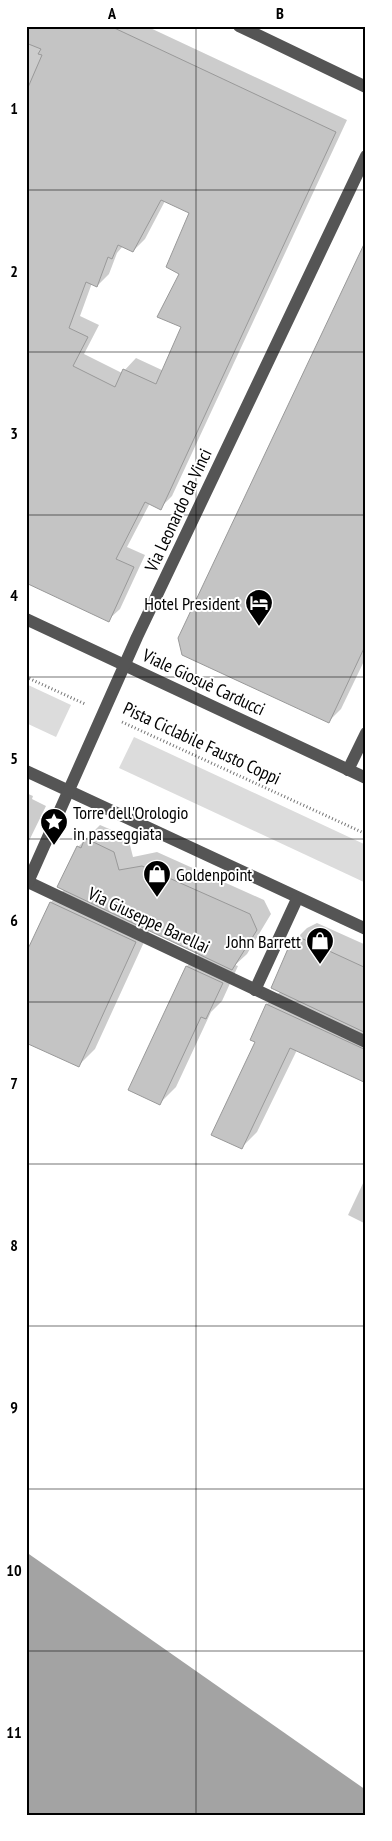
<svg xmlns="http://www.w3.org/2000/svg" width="392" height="1841" font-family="'PT Sans Narrow',sans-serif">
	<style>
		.green { fill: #dcdcdc }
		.water { fill: #a3a3a3 }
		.shadow { fill: #0003; fill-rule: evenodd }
		.building { fill: #c4c4c4; stroke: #999; fill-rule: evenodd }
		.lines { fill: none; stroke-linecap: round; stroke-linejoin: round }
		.path { stroke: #777; stroke-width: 3; stroke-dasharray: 1 2.5; stroke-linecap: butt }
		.minor { stroke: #555; stroke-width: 12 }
		.grid { fill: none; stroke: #000; stroke-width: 1; stroke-opacity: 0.55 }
		.labels { text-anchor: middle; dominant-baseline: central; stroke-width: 4; stroke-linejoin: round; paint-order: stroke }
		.street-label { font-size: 18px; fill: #000; stroke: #fff }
		.poi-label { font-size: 18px; fill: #000; stroke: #fff; text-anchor: end }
		.neatline { fill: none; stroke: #000; stroke-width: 2 }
		.grid-label { font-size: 16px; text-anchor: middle; font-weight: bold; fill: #000 }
	</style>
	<rect width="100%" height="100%" fill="#fff"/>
	<g class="green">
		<path d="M26,684L71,705L56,737L26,723Z"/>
		<path d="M134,737L366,845V883L119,768Z"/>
	</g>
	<path class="water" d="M26,1552L366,1790V1815H26Z"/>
	<g class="shadow">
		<path d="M26,26H146L347,120L172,496L160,508L150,503L127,547L145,555L120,609L108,620L26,582ZM165,201L190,213L181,273L183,326L164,371L136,358L122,373L84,354L99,325L80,316L92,283L97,286L109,274L117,253L123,246L133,251L145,239Z"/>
		<path d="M366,242V657L341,709L328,722Z"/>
		<path d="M26,793L33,796L32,799L46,806L26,847Z"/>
		<path d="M100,825L128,837L133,857L157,852L264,900L271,914L247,954L235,965L238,966L222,1001L211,1012L176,1087L159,1104L130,1090L187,966L200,953L150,929L95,1049L78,1066L26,956L51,902L65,889L78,847Z"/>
		<path d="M317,923L366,945V1081L297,1050L257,1132L241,1148L256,1041L252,1039L267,1004L281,991L291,944L307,928Z"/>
		<path d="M366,1177V1224L348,1215Z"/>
	</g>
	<g class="building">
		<path d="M26,26H110L336,132L161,510L145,502L116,559L134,567L109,622L26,583V92L42,55L38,54L41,49L26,43ZM161,200L189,213L166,267L179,274L157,317L181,327L156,384L123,369L115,387L73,366L88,337L69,328L86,282L97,287L108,257L112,259L118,245L133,252Z"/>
		<path d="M366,240V644L329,723L182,655L178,638Z"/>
		<path d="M85,838L114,852L119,870L142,866L250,914L257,930L232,970L57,887L77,846L81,848Z"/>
		<path d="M50,902L136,942L79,1067L26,1043V953Z"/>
		<path d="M301,938L366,968V1033L271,988L290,944Z"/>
		<path d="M186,966L223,983L206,1019L201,1017L160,1105L128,1090Z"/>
		<path d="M266,1004L366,1050V1083L290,1048L242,1149L211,1135L255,1042L250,1040Z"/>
	</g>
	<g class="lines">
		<g class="path">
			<path d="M26,677L85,704"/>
			<path d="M122,722L366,834"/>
		</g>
		<g class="minor">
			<path d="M239,26L366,87"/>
			<path d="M26,619L366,778"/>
			<path d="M348,770L366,733"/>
			<path d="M26,771L366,929"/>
			<path d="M26,881L366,1042"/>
			<path d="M28,882L137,637L366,156"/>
			<path d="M255,990L297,899"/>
		</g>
	</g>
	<path class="grid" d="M196,26V1815M26,190H366M26,352H366M26,515H366M26,677H366M26,839H366M26,1002H366M26,1164H366M26,1326H366M26,1489H366M26,1651H366"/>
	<defs>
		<symbol id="hotel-pin" viewBox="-11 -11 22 30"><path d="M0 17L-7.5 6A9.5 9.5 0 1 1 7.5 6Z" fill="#000" stroke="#fff"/><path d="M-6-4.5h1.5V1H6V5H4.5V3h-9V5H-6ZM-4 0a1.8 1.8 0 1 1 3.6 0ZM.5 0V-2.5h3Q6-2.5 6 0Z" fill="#fff"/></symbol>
		<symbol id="sight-pin" viewBox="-11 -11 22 30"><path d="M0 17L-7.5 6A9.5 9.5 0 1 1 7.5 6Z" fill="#000" stroke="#fff"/><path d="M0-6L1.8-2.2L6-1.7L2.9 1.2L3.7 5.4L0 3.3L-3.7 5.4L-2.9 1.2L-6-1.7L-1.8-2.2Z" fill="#fff"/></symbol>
		<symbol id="shop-pin" viewBox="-11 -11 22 30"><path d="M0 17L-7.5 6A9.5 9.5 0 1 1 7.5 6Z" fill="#000" stroke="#fff"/><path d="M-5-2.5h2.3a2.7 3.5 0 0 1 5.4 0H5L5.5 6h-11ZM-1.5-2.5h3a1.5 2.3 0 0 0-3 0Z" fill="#fff"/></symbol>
	</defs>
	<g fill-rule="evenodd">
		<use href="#hotel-pin" x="243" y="587" width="32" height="43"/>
		<use href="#sight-pin" x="38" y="806" width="32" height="43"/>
		<use href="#shop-pin" x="141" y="858" width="32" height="43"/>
		<use href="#shop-pin" x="304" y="925" width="32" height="43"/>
	</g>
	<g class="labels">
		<g class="street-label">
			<text transform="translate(178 510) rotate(-65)">Via Leonardo da Vinci</text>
			<text transform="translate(204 682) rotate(25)">Viale Giosuè Carducci</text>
			<text transform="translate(202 743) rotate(25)">Pista Ciclabile Fausto Coppi</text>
			<text transform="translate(149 920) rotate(25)">Via Giuseppe Barellai</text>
		</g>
		<g class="poi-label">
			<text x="240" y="603">Hotel President</text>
			<text x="73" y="812" text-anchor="start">Torre dell'Orologio<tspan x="73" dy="21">in passeggiata</tspan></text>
			<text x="176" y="874" text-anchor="start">Goldenpoint</text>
			<text x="301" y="941">John Barrett</text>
		</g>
	</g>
	<rect width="392" height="1841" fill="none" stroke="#ffffff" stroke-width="55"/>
	<rect x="28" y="28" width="336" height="1786" class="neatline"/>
	<g class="grid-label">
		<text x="112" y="19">A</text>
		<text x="280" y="19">B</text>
		<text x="14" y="114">1</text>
		<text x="14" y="277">2</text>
		<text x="14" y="439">3</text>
		<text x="14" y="601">4</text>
		<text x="14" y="764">5</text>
		<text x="14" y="926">6</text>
		<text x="14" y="1089">7</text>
		<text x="14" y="1251">8</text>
		<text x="14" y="1413">9</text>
		<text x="14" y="1576">10</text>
		<text x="14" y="1738">11</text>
	</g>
</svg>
